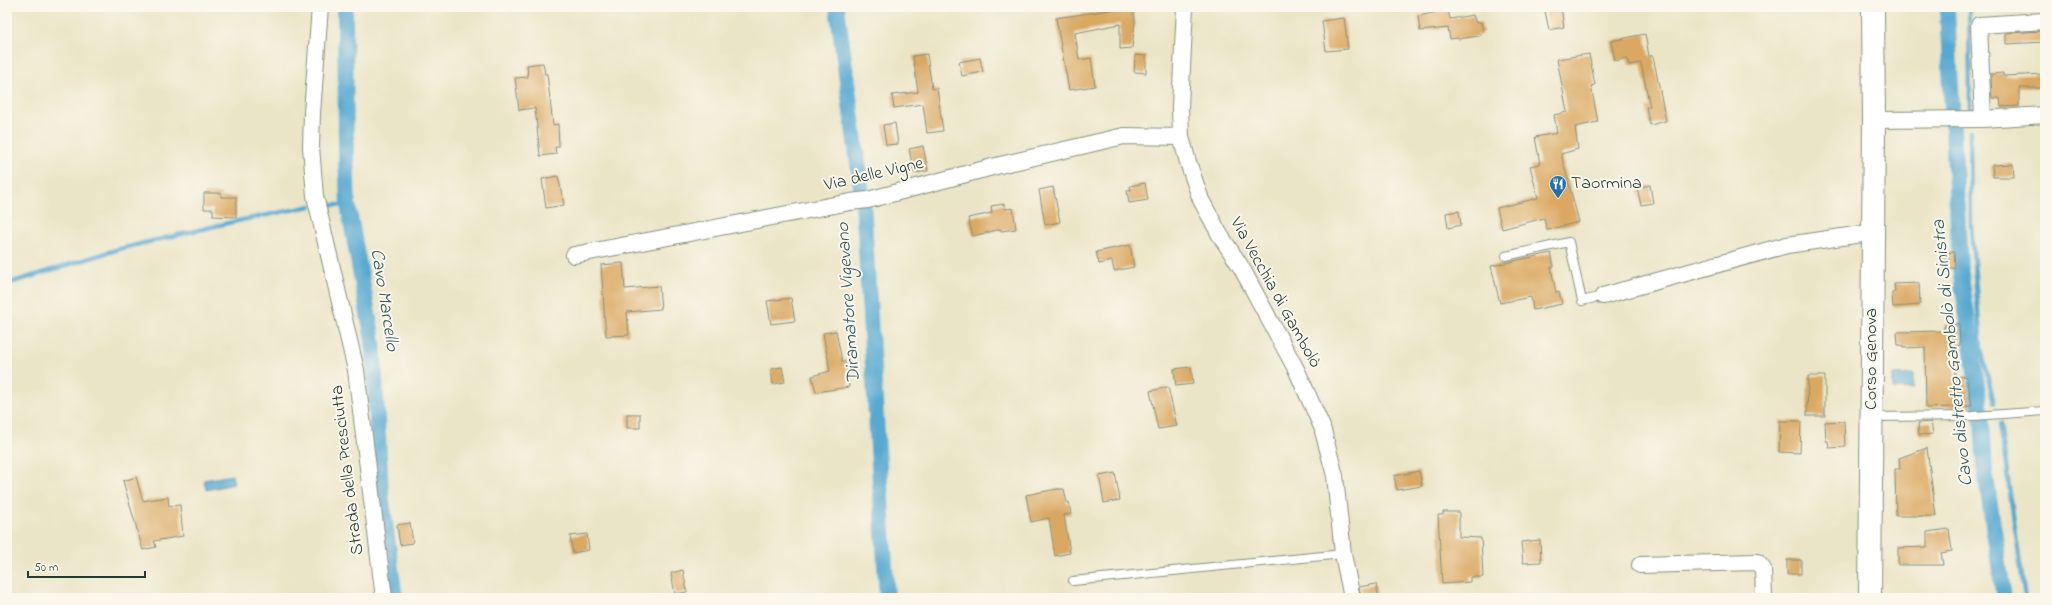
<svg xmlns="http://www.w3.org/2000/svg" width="2052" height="605" font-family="'Indie Flower',sans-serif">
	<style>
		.water { fill: #56a9d1; stroke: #3a7382 }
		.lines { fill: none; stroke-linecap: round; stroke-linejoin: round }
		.stream { stroke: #56a9d1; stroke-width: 4.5 }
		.canal { stroke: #56a9d1; stroke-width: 16 }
		.building { fill: #daa860 }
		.lane-casing { stroke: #85917e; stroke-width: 10 }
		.street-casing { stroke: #85917e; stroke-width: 18 }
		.secondary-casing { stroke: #85917e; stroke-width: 24 }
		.lane { stroke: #fff; stroke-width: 8 }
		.street { stroke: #fff; stroke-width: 16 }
		.secondary { stroke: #fff; stroke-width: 22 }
		.labels { text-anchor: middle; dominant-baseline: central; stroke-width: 4; stroke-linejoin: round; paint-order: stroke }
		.street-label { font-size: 18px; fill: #1f3d34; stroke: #fbf7ec }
		.poi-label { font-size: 18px; fill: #1f3d34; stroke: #fbf7ec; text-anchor: start }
		.water-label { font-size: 19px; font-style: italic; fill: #305d63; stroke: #fbf7ec }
	</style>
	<rect width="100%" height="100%" fill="#fbf7ec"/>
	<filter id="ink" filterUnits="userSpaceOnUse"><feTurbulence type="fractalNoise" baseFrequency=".025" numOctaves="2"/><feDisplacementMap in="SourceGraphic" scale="8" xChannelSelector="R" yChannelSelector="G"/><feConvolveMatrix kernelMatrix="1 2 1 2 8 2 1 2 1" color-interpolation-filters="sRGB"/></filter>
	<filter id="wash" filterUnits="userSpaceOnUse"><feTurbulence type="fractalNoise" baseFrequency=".012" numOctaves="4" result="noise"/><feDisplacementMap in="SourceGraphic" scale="16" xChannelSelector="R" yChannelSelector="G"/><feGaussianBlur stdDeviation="0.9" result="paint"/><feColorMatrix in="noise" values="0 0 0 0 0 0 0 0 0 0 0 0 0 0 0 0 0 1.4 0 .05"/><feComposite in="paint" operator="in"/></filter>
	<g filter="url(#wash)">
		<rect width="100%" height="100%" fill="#ebe5c7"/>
		<g class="water">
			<path d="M1913,374V389L1893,390V375Z"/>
			<path d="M232,475L234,484L206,490L204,480Z"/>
		</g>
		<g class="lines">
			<g class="stream">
				<path d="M1969,7L1970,110"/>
				<path d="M1970,131L1971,226L1981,349L1994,402"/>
				<path d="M328,205H348"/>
				<path d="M7,284L119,249L228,223L311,206"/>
				<path d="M2000,424L2025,598"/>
			</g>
			<g class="canal">
				<path d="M345,7L346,153L348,205L373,341L381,493L395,598"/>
				<path d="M837,7L863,201L887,598"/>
				<path d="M1947,7L1960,268L1982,420L1985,471L2004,598"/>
			</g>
		</g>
		<g id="blocks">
			<g class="building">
				<path d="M1116,7H1133L1135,21L1132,48L1120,49V24L1075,33L1079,60L1091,58L1095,86L1069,90L1056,18L1116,9Z"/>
				<path d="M1561,7L1564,27L1549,30L1545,11Z"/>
				<path d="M1448,10L1450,19L1473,15L1476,23L1481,22L1483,32L1478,36L1458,39V38L1450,39L1448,28L1420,31L1418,16Z"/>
				<path d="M1344,18L1348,49L1326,51L1322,21Z"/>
				<path d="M2045,31V42L2006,44V33Z"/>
				<path d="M1645,34L1649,56H1653L1666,121L1650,125L1646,107H1650L1641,63L1629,65L1627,58L1615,61L1611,41Z"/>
				<path d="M927,54L932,89L937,88L943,131L927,133L923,104L894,108L892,95L918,92L913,56Z"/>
				<path d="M1589,54L1595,85L1591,86L1598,122L1575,127L1578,149L1561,154L1579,222L1547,230L1544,218L1502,229L1497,208L1538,198L1530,166L1540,164L1535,137L1557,133L1554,115L1567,112L1557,59Z"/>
				<path d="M1135,55L1146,56V73L1134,72Z"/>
				<path d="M980,58L983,72L962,76L959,62Z"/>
				<path d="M543,63L545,74H547L553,125L558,124L559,147H555L556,154L540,156L535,108L519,110L515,78L528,77L527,65Z"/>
				<path d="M2003,73V76L2045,74V88H2019V106L2001,107L2000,98H1992L1991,74Z"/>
				<path d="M895,123L898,144L886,145L883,125Z"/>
				<path d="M923,146L928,171L914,173L909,149Z"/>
				<path d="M2013,164L2014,177H1993L1992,165Z"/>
				<path d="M558,176L564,205L546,208L542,179Z"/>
				<path d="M1145,183L1148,200L1129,203L1127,190H1131L1130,186Z"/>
				<path d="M1650,185L1653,203L1641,205L1637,188Z"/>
				<path d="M1053,187L1060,222L1045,225L1039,190Z"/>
				<path d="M204,193H221V197H236V217L213,216V209H204Z"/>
				<path d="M1004,204L1005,209L1013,208L1016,229L1001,231V229L973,236L968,218L992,213L991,206Z"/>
				<path d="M1459,211L1461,225L1448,228L1446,213Z"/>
				<path d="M1130,245L1134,267L1114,271L1112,261L1099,264L1096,252Z"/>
				<path d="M1954,252L1955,268L1943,269L1942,253Z"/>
				<path d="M1551,253L1554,267H1551L1556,293L1559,292L1562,304L1533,310L1531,297L1500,303L1491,266Z"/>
				<path d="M623,263L625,289L659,286L661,309L627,312L629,335L606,336L601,265Z"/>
				<path d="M1919,283L1920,305L1893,307L1892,293L1895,292L1894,284Z"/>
				<path d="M791,298L795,321L771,324L767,301Z"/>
				<path d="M1959,324L1960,345L1954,347L1955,377L1966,376L1972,406L1926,408L1925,347L1903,348L1902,345H1898L1897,332L1943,331L1945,325Z"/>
				<path d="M836,331L842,361H845L849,387L816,392L812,376L830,371L823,333Z"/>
				<path d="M782,367L785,382L773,384L771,369Z"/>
				<path d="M1191,367L1193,384L1176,386L1174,369Z"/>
				<path d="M1808,376H1825V416H1807Z"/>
				<path d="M1168,387L1177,426L1158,429L1150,391Z"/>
				<rect x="627" y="414" width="13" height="14"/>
				<path d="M1780,421H1801L1800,453L1779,452Z"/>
				<path d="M1844,421L1845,447L1829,448L1828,441H1826L1825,422Z"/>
				<path d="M1931,422L1933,434L1919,435L1918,423Z"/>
				<path d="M1927,448L1936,516H1896L1895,469H1900L1899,458Z"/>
				<path d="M1419,471L1422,486L1397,490L1394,476Z"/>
				<path d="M1115,473L1120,500L1104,503L1099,476Z"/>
				<path d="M136,477L143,501L168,497L169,506L180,505L183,536L154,541L156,547L143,550L123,481Z"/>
				<path d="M1057,489H1064L1067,503L1069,502L1071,514L1064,515L1070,553L1055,556L1049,518L1031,522L1026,495Z"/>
				<path d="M1443,512H1459V537L1481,538L1483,577H1470V582L1442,584L1438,515H1443Z"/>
				<path d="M410,523L413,543L400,545L397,525Z"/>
				<path d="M1949,529L1952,551L1941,553L1943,565H1898V548L1927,547V532Z"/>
				<path d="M587,534L589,550L573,553L570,536Z"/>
				<path d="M1540,540L1541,562L1523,563L1521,542Z"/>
				<rect x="1787" y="560" width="14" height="14"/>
				<path d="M683,570L687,592L675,594L671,573Z"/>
				<path d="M1376,584L1379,598H1361L1359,587Z"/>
			</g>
		</g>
	</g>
	<g filter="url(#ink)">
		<use href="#blocks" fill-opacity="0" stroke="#85917e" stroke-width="1"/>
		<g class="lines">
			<defs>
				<g id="lane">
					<path d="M1506,256L1569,242L1582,301L1603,296"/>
					<path d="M1872,417L1973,416L2045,411"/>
					<path d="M1073,581L1343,554"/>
				</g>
				<g id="street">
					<path d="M320,7L312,113L311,147L315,196L356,370L384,598"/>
					<path d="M1185,7L1180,107L1181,137L1188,162L1201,200L1220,235L1241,267L1297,371L1322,427L1335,476L1343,554L1352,598"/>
					<path d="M1983,119L1979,25L2045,21"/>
					<path d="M1874,120L1983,119L2045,115"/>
					<path d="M574,255L850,202L868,200L1000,165L1124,136L1181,137"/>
					<path d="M1603,296L1787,245L1862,234L1873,235"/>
					<path d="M1640,565L1757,562L1763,569L1764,598"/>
				</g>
				<path id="secondary" d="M1870,598L1874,120L1873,7"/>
			</defs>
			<use href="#lane" class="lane-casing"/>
			<use href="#street" class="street-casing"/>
			<use href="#secondary" class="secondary-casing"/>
			<use href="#lane" class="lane"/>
			<use href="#street" class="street"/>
			<use href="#secondary" class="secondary"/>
		</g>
	</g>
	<defs>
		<symbol id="restaurant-pin" viewBox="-11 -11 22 30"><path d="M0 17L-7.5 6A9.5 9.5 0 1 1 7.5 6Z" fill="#1f6fb2" stroke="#fbf7ec"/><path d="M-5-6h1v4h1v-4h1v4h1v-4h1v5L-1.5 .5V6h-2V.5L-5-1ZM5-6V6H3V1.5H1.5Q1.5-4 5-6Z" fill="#fff"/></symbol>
	</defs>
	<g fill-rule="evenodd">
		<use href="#restaurant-pin" x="1548" y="174" width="20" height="27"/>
	</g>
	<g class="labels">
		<g class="street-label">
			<text transform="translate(874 175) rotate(-13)">Via delle Vigne</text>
			<text transform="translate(1275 293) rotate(61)">Via Vecchia di Gambolò</text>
			<text transform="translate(1872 359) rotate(-90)">Corso Genova</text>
			<text transform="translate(348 470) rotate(-97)">Strada della Presciutta</text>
		</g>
		<g class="poi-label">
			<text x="1571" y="184">Taormina</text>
		</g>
		<g class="water-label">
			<text transform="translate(384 300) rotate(81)">Cavo Marcello</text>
			<text transform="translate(849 303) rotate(-94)">Diramatore Vigevano</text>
			<text transform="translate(1953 353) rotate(-96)">Cavo distretto Gambolò di Sinistra</text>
		</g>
	</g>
	<rect width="2052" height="605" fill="none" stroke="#fbf7ec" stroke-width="24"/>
	<path d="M28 571v6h117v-6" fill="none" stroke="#1f3d34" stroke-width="2"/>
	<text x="34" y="571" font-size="12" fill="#1f3d34" stroke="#fbf7ec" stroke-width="3" paint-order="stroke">50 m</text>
</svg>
